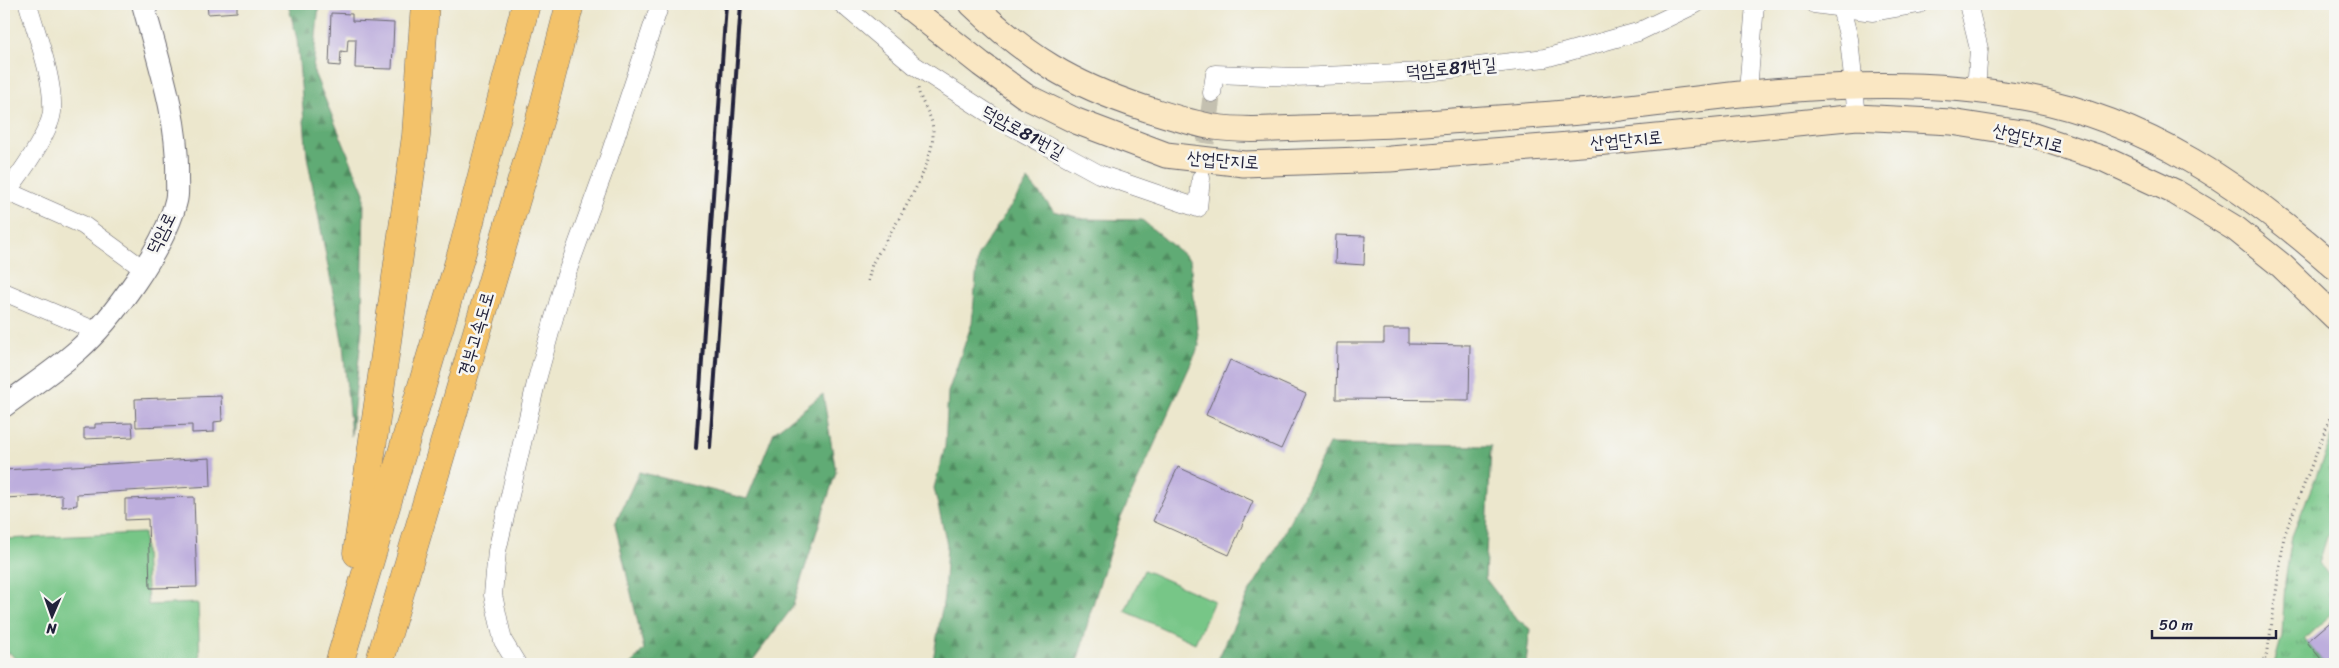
<svg xmlns="http://www.w3.org/2000/svg" width="2339" height="668" font-family="Sriracha,'Poor Story',sans-serif">
	<style>
		.grass { fill: url(#grass-tufts); stroke: #4c7461 }
		.forest { fill: url(#forest-firs); stroke: #426658 }
		.garden { fill: #77c687; stroke: #4c7461 }
		.building { fill: #bdaedd }
		.lines { fill: none; stroke-linecap: round; stroke-linejoin: round }
		.minor-tunnel { stroke: #c4c0b0; stroke-width: 18; stroke-dasharray: 18 9; stroke-linecap: butt }
		.minor-casing { stroke: #69676e; stroke-width: 19 }
		.tertiary-casing { stroke: #69676e; stroke-width: 24 }
		.secondary-casing { stroke: #69676e; stroke-width: 27 }
		.motorway-casing { stroke: #69676e; stroke-width: 29 }
		.path { stroke: #69676e; stroke-width: 3; stroke-dasharray: 1 4; stroke-linecap: butt }
		.minor { stroke: #fff; stroke-width: 18 }
		.tertiary { stroke: #fff; stroke-width: 22 }
		.secondary { stroke: #fae7c3; stroke-width: 25 }
		.motorway { stroke: #f3c26a; stroke-width: 28 }
		.rail { stroke: #22223b; stroke-width: 4 }
		.labels { text-anchor: middle; dominant-baseline: central; stroke-width: 5; stroke-linejoin: round; paint-order: stroke }
		.street-label { font-size: 18px; fill: #22223b; stroke: #f6f6f2 }
	</style>
	<defs>
		<pattern id="grass-tufts" width="24" height="20" patternUnits="userSpaceOnUse" patternTransform="scale(1.25)"><rect width="24" height="20" fill="#77c687"/><path d="M3 7l-1-3M5 7V3M7 7l1-3M15 17l-1-3M17 17v-4M19 17l1-3" fill="none" stroke="#61a070"/></pattern>
		<pattern id="forest-firs" width="22" height="20" patternUnits="userSpaceOnUse" patternTransform="scale(1.25)"><rect width="22" height="20" fill="#61ab74"/><path d="M5 1l3.5 6h-7zM16 11l3.5 6h-7z" fill="#508b60"/></pattern>
	</defs>
	<rect width="100%" height="100%" fill="#f6f6f2"/>
	<filter id="ink" filterUnits="userSpaceOnUse"><feTurbulence type="fractalNoise" baseFrequency=".02" numOctaves="2"/><feDisplacementMap in="SourceGraphic" scale="10" xChannelSelector="R" yChannelSelector="G"/><feConvolveMatrix kernelMatrix="1 2 1 2 8 2 1 2 1" color-interpolation-filters="sRGB"/></filter>
	<filter id="wash" filterUnits="userSpaceOnUse"><feTurbulence type="fractalNoise" baseFrequency=".0096" numOctaves="4" result="noise"/><feDisplacementMap in="SourceGraphic" scale="20" xChannelSelector="R" yChannelSelector="G"/><feGaussianBlur stdDeviation="1.12" result="paint"/><feColorMatrix in="noise" values="0 0 0 0 0 0 0 0 0 0 0 0 0 0 0 0 0 1.4 0 .05"/><feComposite in="paint" operator="in"/></filter>
	<g filter="url(#wash)">
		<rect width="100%" height="100%" fill="#ece7cd"/>
		<path class="grass" d="M2335,429V530L2327,537L2319,563L2335,583V611L2304,639L2325,664H2274L2282,636L2285,582L2292,536Z"/>
		<g class="forest">
			<path d="M288,4H319L313,70L364,193L362,328L351,436L343,345L307,156L297,39Z"/>
			<path d="M1028,180L1054,211L1084,219L1142,220L1190,260L1199,346L1119,522L1090,614L1077,664H930L933,660L944,597L947,545L934,488L945,447L948,392L972,323L978,255Z"/>
			<path d="M823,394L836,472L792,608L750,664H631L644,649L615,524L639,472L747,499L774,432Z"/>
			<path d="M1329,444L1491,446L1485,578L1515,617L1530,629L1526,664H1216L1248,594L1276,549Z"/>
		</g>
		<g class="garden">
			<path d="M144,533L148,605L198,603L200,664H20L10,653H4V539Z"/>
			<path d="M1144,570L1214,601L1195,643L1125,611Z"/>
		</g>
		<g id="blocks">
			<g class="building">
				<path d="M207,4H237V12L208,14Z"/>
				<path d="M331,13L352,14V21L394,23L392,69L355,68L356,39H348L347,52L341,51L340,66L329,65Z"/>
				<path d="M1336,235L1365,236L1364,265L1335,263Z"/>
				<path d="M1384,329H1408V344L1470,345L1469,400L1336,399L1337,343H1384Z"/>
				<path d="M1230,360L1306,394L1281,449L1206,415Z"/>
				<path d="M221,396L222,421L214,422V432L192,433V425L136,427L135,399Z"/>
				<path d="M132,423L133,437L84,439V428H95V424Z"/>
				<path d="M210,458L211,486L77,494V505L62,507V495L4,498V470Z"/>
				<path d="M1178,467L1253,501L1229,555L1153,521Z"/>
				<path d="M194,497L197,587L150,588L148,519L125,520V499Z"/>
				<path d="M2335,618V664H2325L2307,642Z"/>
			</g>
		</g>
	</g>
	<g filter="url(#ink)">
		<use href="#blocks" fill-opacity="0" stroke="#69676e" stroke-width="1"/>
		<g class="lines">
			<path class="minor-tunnel" d="M1202,170L1212,93"/>
			<defs>
				<g id="minor">
					<path d="M842,4L914,65L996,118L1099,174L1198,208L1201,178"/>
					<path d="M1814,4L1873,12L1919,4"/>
					<path d="M1840,4L1849,39L1857,117"/>
					<path d="M1968,4L1979,49L1976,90"/>
					<path d="M1748,91L1755,4"/>
					<path d="M1212,93L1215,74L1294,77L1427,72L1545,58L1638,32L1696,4"/>
					<path d="M4,190L83,225L142,268"/>
					<path d="M7,191C20,175 50,132 52,112C54,79 37,36 28,4"/>
					<path d="M4,292L96,331"/>
					<path d="M517,664L503,641L493,595L497,551L536,383L565,278L608,160L660,4"/>
				</g>
				<path id="tertiary" d="M4,406C28,388 54,371 77,351C112,320 165,247 176,201C178,194 177,185 177,178C179,119 158,60 143,4"/>
				<g id="secondary">
					<path d="M905,4L981,64L1025,96L1076,121L1166,155L1244,164L1390,159L1607,142L1857,117L1951,122L2028,134L2104,159L2175,192L2236,229L2282,266L2335,317"/>
					<path d="M972,4C1027,57 1071,84 1144,108C1167,115 1190,123 1214,127C1243,131 1272,129 1301,128C1343,127 1384,126 1425,123C1490,118 1556,115 1621,108C1756,92 1892,72 2027,98C2146,120 2246,188 2335,267"/>
				</g>
				<g id="motorway">
					<path d="M357,553L416,136L425,4"/>
					<path d="M339,664L464,245L526,4"/>
					<path d="M379,664L544,105L570,4"/>
				</g>
			</defs>
			<use href="#minor" class="minor-casing"/>
			<use href="#tertiary" class="tertiary-casing"/>
			<use href="#secondary" class="secondary-casing"/>
			<use href="#motorway" class="motorway-casing"/>
			<g class="path">
				<path d="M868,281L872,264C891,229 941,161 932,123C929,111 920,101 918,88"/>
				<path d="M2263,664L2268,650L2284,536L2335,405"/>
			</g>
			<use href="#minor" class="minor"/>
			<use href="#tertiary" class="tertiary"/>
			<use href="#secondary" class="secondary"/>
			<use href="#motorway" class="motorway"/>
			<g class="rail">
				<path d="M710,447L741,4"/>
				<path d="M696,448L726,4"/>
			</g>
		</g>
	</g>
	<g class="labels">
		<g class="street-label">
			<text transform="translate(1451 68) rotate(-5)">덕암로81번길</text>
			<text transform="translate(1023 132) rotate(29)">덕암로81번길</text>
			<text transform="translate(2028 138) rotate(14)">산업단지로</text>
			<text transform="translate(1626 140) rotate(-5)">산업단지로</text>
			<text transform="translate(1223 160) rotate(4)">산업단지로</text>
			<text transform="translate(161 233) rotate(-64)">덕암로</text>
			<text transform="translate(476 334) rotate(-74)">경부고속도로</text>
		</g>
	</g>
	<rect width="2339" height="668" fill="none" stroke="#f6f6f2" stroke-width="20"/>
	<g transform="translate(52 616) rotate(182)" stroke="#f6f6f2" stroke-width="4" paint-order="stroke">
	<path d="M0-4L9 19L0 12L-9 19Z" fill="#22223b"/>
	<text y="-8" font-size="14" font-weight="bold" text-anchor="middle" fill="#22223b">N</text>
	</g>
	<path d="M2152 630v8h124v-8" fill="none" stroke="#22223b" stroke-width="2.5"/>
	<text x="2159" y="630" font-size="15" fill="#22223b" stroke="#f6f6f2" stroke-width="4" paint-order="stroke">50 m</text>
</svg>
